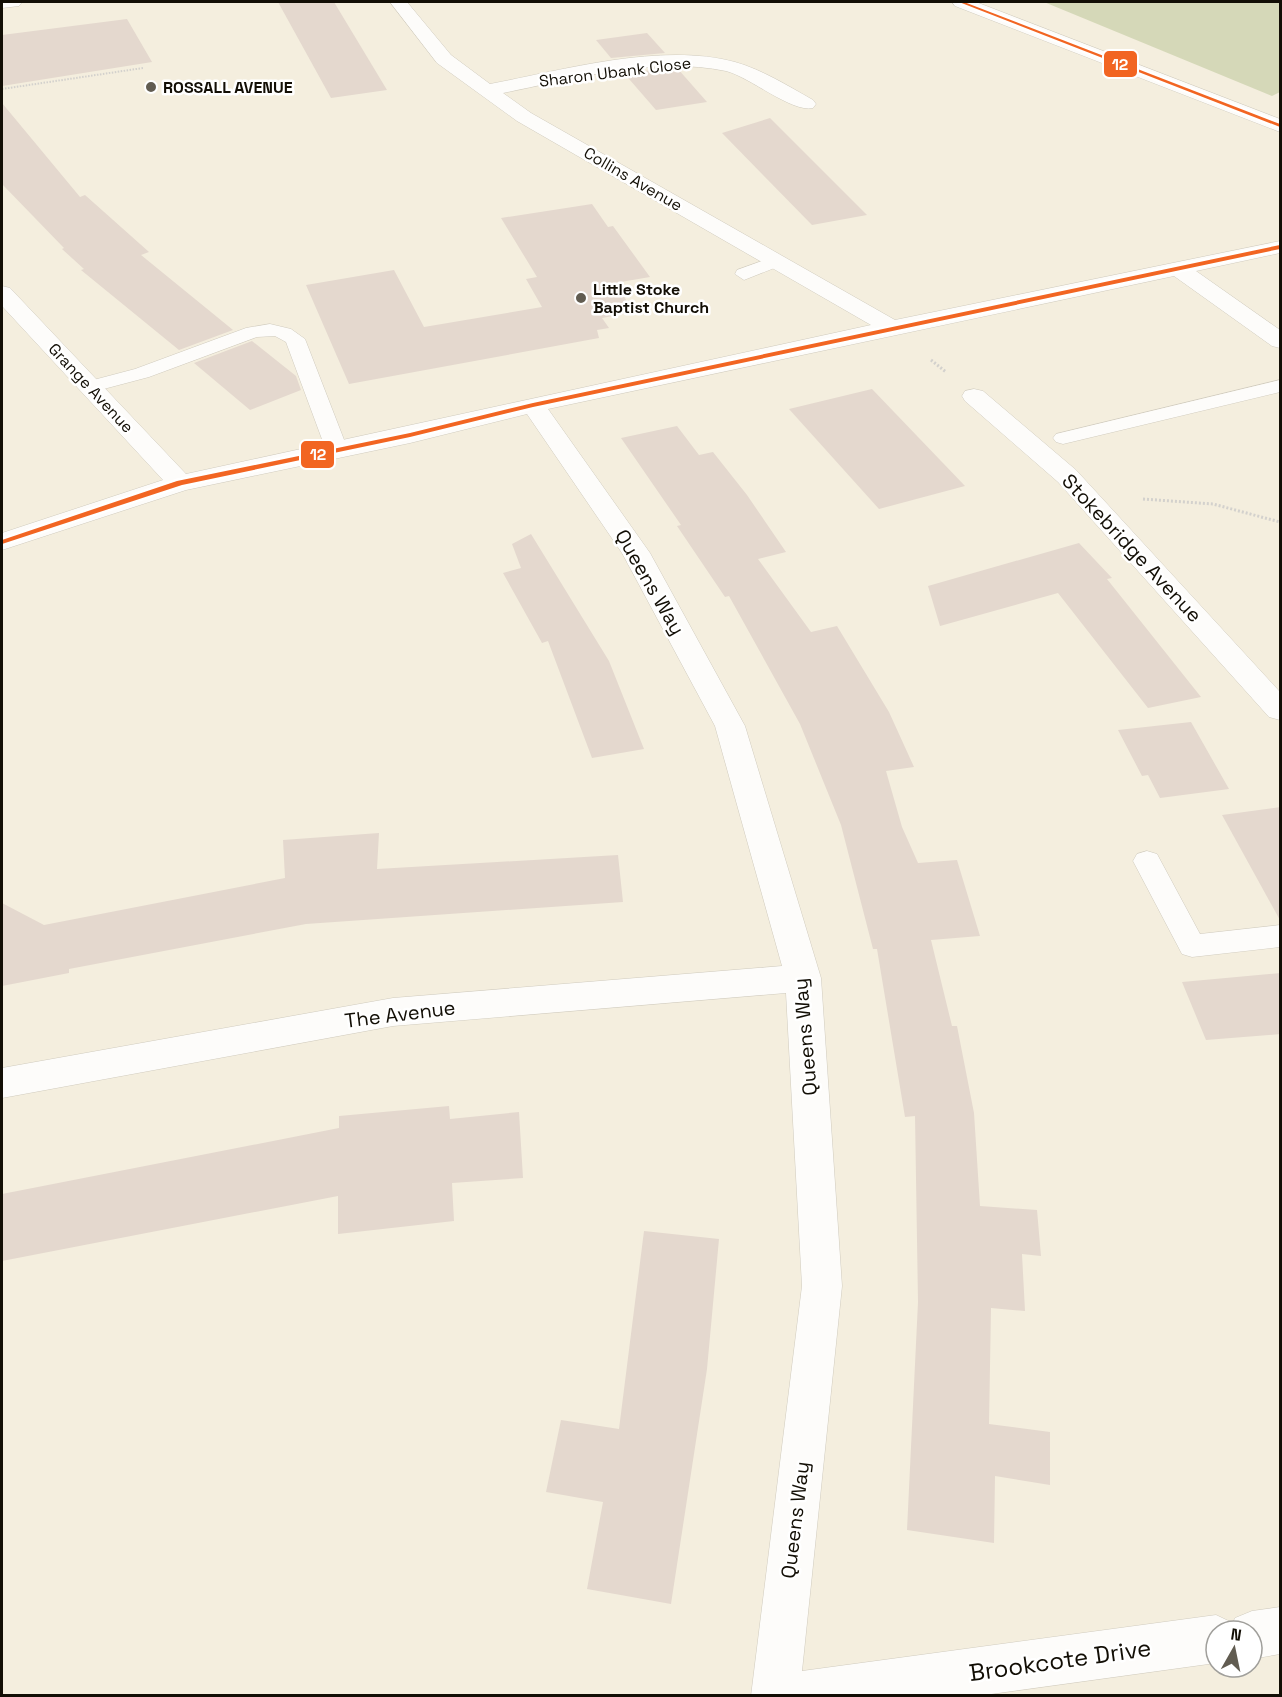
<svg xmlns="http://www.w3.org/2000/svg" width="1282" height="1697" font-family="'Space Grotesk',sans-serif">
	<style>
		.green { fill: #d5d8b8 }
		.building { fill: #e4d8ce }
		.lines { fill: none; stroke-linecap: round; stroke-linejoin: round }
		.service-casing { stroke: #d0cbbe; stroke-width: 1 }
		.minor-casing { stroke: #d0cbbe; stroke-width: 1 }
		.tertiary-casing { stroke: #d0cbbe; stroke-width: 1 }
		.path-far1 { stroke: #d3d1cd; stroke-width: 2; stroke-dasharray: 1.5 1.5; stroke-linecap: butt }
		.path { stroke: #d3d1cd; stroke-width: 3; stroke-dasharray: 2 2; stroke-linecap: butt }
		.service { fill: #fdfcfa; fill-rule: evenodd }
		.minor { fill: #fdfcfa; fill-rule: evenodd }
		.tertiary { fill: #fdfcfa; fill-rule: evenodd }
		.bus-1-casing { stroke: #fff; stroke-width: 5 }
		.bus-1 { fill: #f26522; fill-rule: evenodd }
		.poi-dot { fill: #615c51; stroke: #fff; stroke-width: 2 }
		.labels { text-anchor: middle; dominant-baseline: central; stroke-width: 5; stroke-linejoin: round; paint-order: stroke }
		.far-street-label { font-size: 16px; fill: #120e05; stroke: #fff }
		.far-poi-label { font-size: 16px; font-weight: bold; fill: #120e05; stroke: #fff; text-anchor: start }
		.street-label { font-size: 20px; fill: #120e05; stroke: #fff }
		.near-street-label { font-size: 24px; fill: #120e05; stroke: #fff }
		.line-badge { stroke: #fff; stroke-width: 2 }
		.badge-label { font-size: 16px; text-anchor: middle; font-weight: bold; fill: #fff }
	</style>
	<rect width="100%" height="100%" fill="#f4eede"/>
	<path class="green" d="M1044,2H1280V92L1272,96Z"/>
	<g class="building">
		<path d="M278,2H334L387,90L331,98Z"/>
		<path d="M127,19L152,62L2,86V35Z"/>
		<path d="M647,33L665,53L611,58L596,40Z"/>
		<path d="M678,69L707,102L656,110L623,72Z"/>
		<path d="M2,103L80,197L85,195L149,252L141,255L233,330L179,350L81,270L84,269L62,249L64,248L2,184Z"/>
		<path d="M770,118L867,215L812,225L722,133Z"/>
		<path d="M592,204L608,227L613,226L650,277L615,283L634,312L602,318L609,328L597,330L599,338L349,384L306,285L394,270L424,327L542,307L526,279L537,277L501,218Z"/>
		<path d="M252,341L296,376L301,390L250,410L194,363Z"/>
		<path d="M872,389L965,486L879,509L789,409Z"/>
		<path d="M677,426L699,455L713,452L747,495L786,552L758,559L811,632L837,626L889,712L914,767L886,771L902,827L918,863L957,860L980,936L931,940L952,1026H957L974,1113L980,1206L1037,1210L1041,1256L1022,1254L1025,1311L991,1308L989,1424L1050,1432V1485L995,1476L994,1543L907,1530L918,1302L915,1116L905,1117L877,949H873L841,825L800,724L729,596L725,597L700,560L677,526L681,525L621,438Z"/>
		<path d="M531,534L609,661L644,749L592,758L548,641L542,643L503,573L521,568L512,544Z"/>
		<path d="M1079,543L1112,578L1107,579L1201,697L1148,708L1058,593L940,626L928,586Z"/>
		<path d="M1191,722L1229,789L1160,798L1148,775L1142,776L1118,730Z"/>
		<path d="M1281,807V922L1222,815Z"/>
		<path d="M379,833L377,869L618,855L623,902L306,924L69,969V973L2,986V903L44,925L285,878L283,840Z"/>
		<path d="M1281,973V1034L1206,1040L1182,982Z"/>
		<path d="M449,1106L450,1119L519,1112L523,1178L452,1183L454,1221L338,1234V1196L2,1261V1194L339,1128V1116Z"/>
		<path d="M644,1231L719,1239L707,1369L671,1604L587,1589L603,1502L546,1492L561,1420L619,1429Z"/>
	</g>
	<g class="lines">
		<defs>
			<g id="service">
				<path d="M776,256L782,257L785,261L782,265L744,280L735,274L737,270Z"/>
				<path d="M270,324L291,329L305,339L348,450L344,454H330L326,450L286,342L275,336L257,337L149,377L96,391H82L79,387L82,383L135,369L246,328Z"/>
				<path d="M1280,380V392L1063,444L1056,442L1053,438L1056,434Z"/>
				<path d="M1147,851L1157,854L1200,934L1280,925V947L1192,957L1182,954L1133,861L1137,854Z"/>
			</g>
			<g id="minor">
				<path d="M2,2H22L19,6L2,8Z"/>
				<path d="M390,2H407L451,55L490,84C564,70 661,42 735,62C763,70 788,86 813,100L816,104L813,108C792,113 750,77 726,71C654,56 573,79 503,93L531,113L895,320L1280,241V253L1196,271L1280,330V348L1272,346L1174,276L548,409L650,553L745,726L821,978L842,1286L802,1671L1216,1615L1233,1623L1235,1618L1252,1611L1280,1607V1654L1252,1659V1631H1216V1663L977,1696H751L802,1286L786,993L393,1026L2,1098V1068L393,998L782,966L715,726L622,553L527,414L410,443L186,490L2,550V533L163,480L2,306V286L10,288L186,474L871,325L517,121L437,63Z"/>
				<path d="M974,389L983,391L1076,470L1280,692V720L1269,717L1058,482L965,401L962,396L965,391Z"/>
			</g>
			<path id="tertiary" d="M952,2H976L1280,119V132L955,6Z"/>
		</defs>
		<use href="#service" class="service-casing"/>
		<use href="#minor" class="minor-casing"/>
		<use href="#tertiary" class="tertiary-casing"/>
		<path class="path-far1" d="M2,89L143,68"/>
		<g class="path">
			<path d="M931,360L946,372"/>
			<path d="M1143,499L1213,504L1280,522"/>
		</g>
		<use href="#service" class="service"/>
		<use href="#minor" class="minor"/>
		<use href="#tertiary" class="tertiary"/>
		<defs>
			<g id="bus-1">
				<path d="M959,2H964L1280,124V127Z"/>
				<path d="M1280,245V249L533,407L410,437L182,485L2,544V540L177,481L410,433L533,403Z"/>
			</g>
		</defs>
		<use href="#bus-1" class="bus-1-casing"/>
		<use href="#bus-1" class="bus-1"/>
	</g>
	<g class="poi-dot">
		<circle cx="151" cy="87" r="6"/>
		<circle cx="581" cy="298" r="6"/>
	</g>
	<g class="labels">
		<g class="far-street-label">
			<text transform="translate(615 72) rotate(-7)">Sharon Ubank Close</text>
			<text transform="translate(633 179) rotate(30)">Collins Avenue</text>
			<text transform="translate(91 388) rotate(47)">Grange Avenue</text>
		</g>
		<g class="far-poi-label">
			<text x="163" y="87">ROSSALL AVENUE</text>
			<text x="593" y="289">Little Stoke<tspan x="593" dy="18">Baptist Church</tspan></text>
		</g>
		<g class="street-label">
			<text transform="translate(1132 548) rotate(47)">Stokebridge Avenue</text>
			<text transform="translate(650 582) rotate(60)">Queens Way</text>
			<text transform="translate(400 1014) rotate(-7)">The Avenue</text>
			<text transform="translate(805 1037) rotate(-95)">Queens Way</text>
			<text transform="translate(795 1520) rotate(-83)">Queens Way</text>
		</g>
		<g class="near-street-label">
			<text transform="translate(1060 1660) rotate(-8)">Brookcote Drive</text>
		</g>
	</g>
	<g class="line-badge">
		<rect x="1103" y="50" width="35" height="28" rx="6" fill="#f26522"/>
		<rect x="300" y="440" width="35" height="29" rx="6" fill="#f26522"/>
	</g>
	<g class="badge-label">
		<text x="1120" y="70">12</text>
		<text x="318" y="460">12</text>
	</g>
	<rect width="1282" height="1697" fill="none" stroke="#120e05" stroke-width="6"/>
	<g transform="translate(1234 1649) rotate(9)"><circle r="28" fill="#ffffff" stroke="#a09f9b" stroke-width="1.5"/>
	<path d="M0-4.5L10 22L0 15L-10 22Z" fill="#615c51"/>
	<text y="-9" font-size="16" font-weight="bold" text-anchor="middle" fill="#120e05">N</text>
	</g>
</svg>
